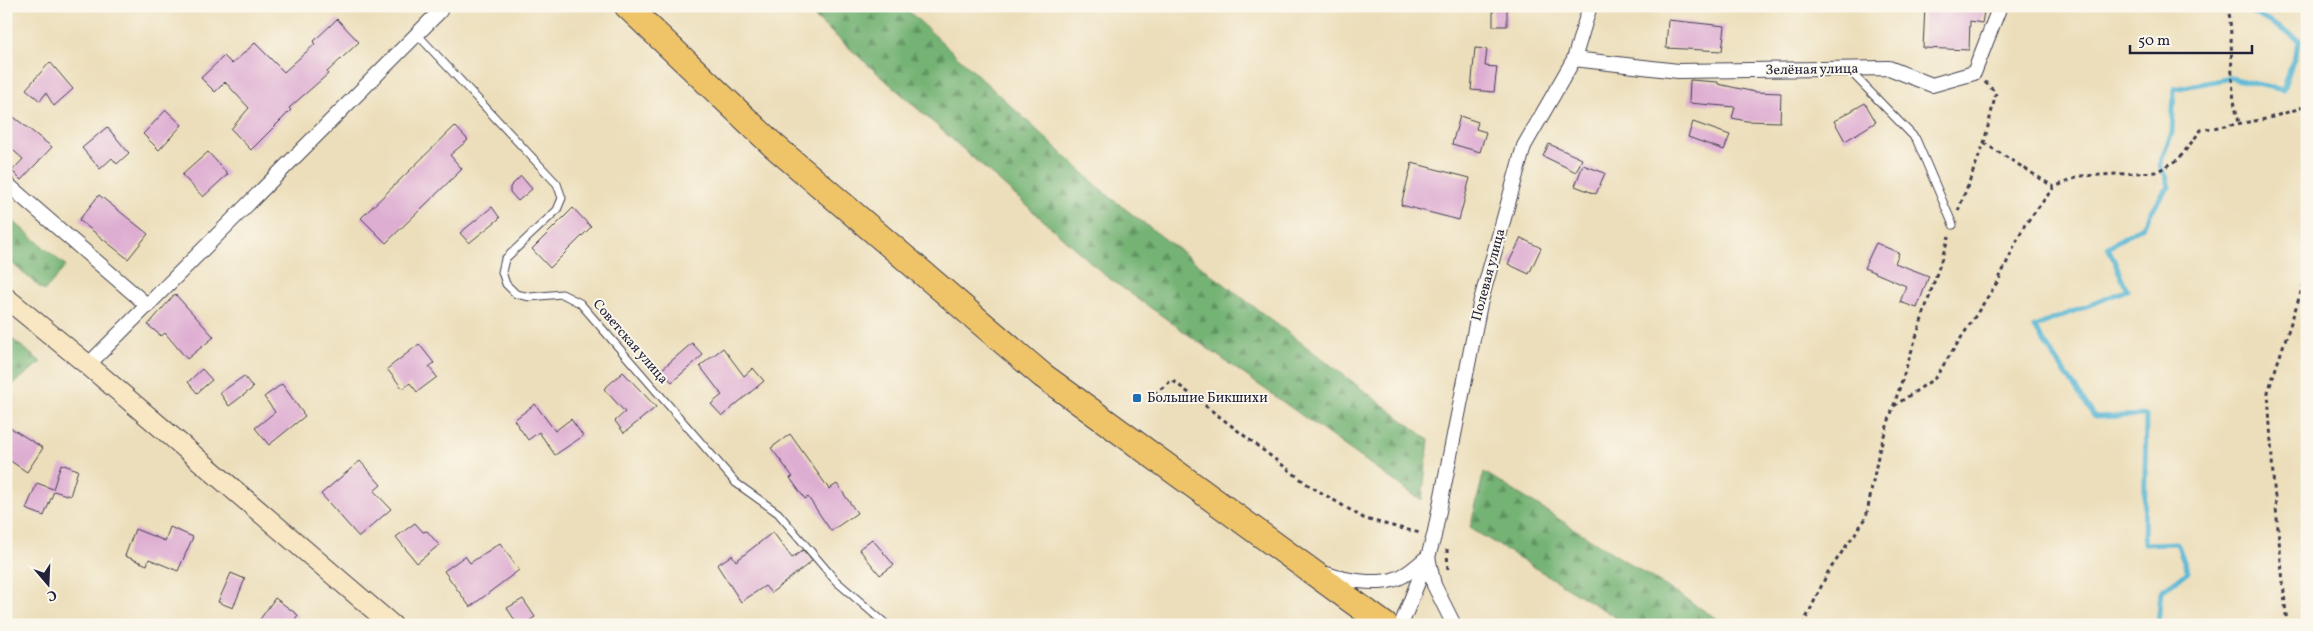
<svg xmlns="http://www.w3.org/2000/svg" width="2313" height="631" font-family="Vollkorn,serif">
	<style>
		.forest { fill: url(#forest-firs); stroke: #4b6a58 }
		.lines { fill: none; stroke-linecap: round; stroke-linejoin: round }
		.stream { stroke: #54b5d3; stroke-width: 5 }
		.building { fill: #deadd2 }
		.lane-casing { stroke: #403e4e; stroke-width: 9 }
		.street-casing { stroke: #403e4e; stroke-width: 16 }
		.secondary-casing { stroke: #403e4e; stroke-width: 22 }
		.highway-casing { stroke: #403e4e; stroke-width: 27 }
		.path { stroke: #403e4e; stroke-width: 3; stroke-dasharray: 4 4; stroke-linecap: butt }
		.lane { stroke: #fff; stroke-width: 7 }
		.street { stroke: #fff; stroke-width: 14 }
		.secondary { stroke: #f9e7c3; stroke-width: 20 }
		.highway { stroke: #efc469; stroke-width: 25 }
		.poi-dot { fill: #1f6fb2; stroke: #fbf7ec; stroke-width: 2 }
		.labels { text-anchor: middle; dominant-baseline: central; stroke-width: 4; stroke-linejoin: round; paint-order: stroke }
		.street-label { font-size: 14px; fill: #22223b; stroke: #fbf7ec }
		.poi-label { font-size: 14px; fill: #22223b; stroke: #fbf7ec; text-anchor: start }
	</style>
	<defs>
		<pattern id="forest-firs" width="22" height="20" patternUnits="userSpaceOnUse" patternTransform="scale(1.25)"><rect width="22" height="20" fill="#74b374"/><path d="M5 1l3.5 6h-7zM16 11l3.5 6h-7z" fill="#5f9160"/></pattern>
	</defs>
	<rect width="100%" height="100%" fill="#fbf7ec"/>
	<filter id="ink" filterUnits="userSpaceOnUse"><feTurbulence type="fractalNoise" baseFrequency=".02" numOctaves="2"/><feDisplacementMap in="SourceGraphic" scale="10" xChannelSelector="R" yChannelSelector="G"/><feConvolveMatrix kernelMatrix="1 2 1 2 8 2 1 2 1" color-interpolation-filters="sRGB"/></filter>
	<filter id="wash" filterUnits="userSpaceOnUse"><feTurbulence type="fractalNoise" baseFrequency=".0096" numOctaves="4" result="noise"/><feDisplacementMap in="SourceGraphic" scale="20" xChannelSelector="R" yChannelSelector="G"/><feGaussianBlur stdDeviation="1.12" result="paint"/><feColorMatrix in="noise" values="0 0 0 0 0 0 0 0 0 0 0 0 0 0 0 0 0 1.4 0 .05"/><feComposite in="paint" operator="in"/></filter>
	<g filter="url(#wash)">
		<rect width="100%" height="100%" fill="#ecdeba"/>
		<g class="forest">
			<path d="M802,6H903L1107,195L1429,440L1422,501L1106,276Z"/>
			<path d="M6,215L66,266L44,291L6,258Z"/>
			<path d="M6,334L41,362L6,390Z"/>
			<path d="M1484,472L1727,625H1628L1470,528Z"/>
		</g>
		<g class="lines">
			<path class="stream" d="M2158,625L2161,591L2188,572L2177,543L2144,544L2146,415L2095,417L2034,327L2127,290L2108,247L2143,226L2161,196L2169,187L2166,176L2159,165L2172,133L2174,89L2231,78L2283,90L2300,40L2242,6"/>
		</g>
		<g id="blocks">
			<g class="building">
				<rect x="1493" y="6" width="14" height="20"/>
				<path d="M1925,6H1985L1982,23L1970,21L1969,50L1923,48Z"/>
				<path d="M337,19L359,42L327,72L328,74L289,108L291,110L251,150L231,129L249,108L225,82L215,92L201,78L224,56L232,64L255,43L284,72L315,44L313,42Z"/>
				<path d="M1668,20L1725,26L1722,51L1666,48Z"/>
				<path d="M1475,48L1487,49L1485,66L1497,67L1494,92L1471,90Z"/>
				<path d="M50,62L73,89L54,106L46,93L40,101L26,89Z"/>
				<path d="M1690,80L1718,82V84L1755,92L1781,93L1780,122L1746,121L1732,118L1735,107L1689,103Z"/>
				<path d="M1865,103L1876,122L1845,141L1834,121Z"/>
				<path d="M166,110L182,125L159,150L143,134Z"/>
				<path d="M6,111L52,147L21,180L12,171L23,159L6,144Z"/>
				<path d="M1460,116L1478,122L1476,129L1486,132L1480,152L1452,144Z"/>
				<path d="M1693,122L1730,135L1724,150L1688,137Z"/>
				<path d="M455,126L468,140L450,155L462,169L386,243L361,218Z"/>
				<path d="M107,127L129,153L117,164L112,158L100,169L82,148Z"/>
				<path d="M1549,144L1582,159L1576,172L1543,156Z"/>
				<path d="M208,152L228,174L203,197L182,175Z"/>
				<path d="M1412,163L1470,178L1459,220L1401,205Z"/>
				<path d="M1583,165L1605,173L1596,194L1575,186Z"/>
				<path d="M521,176L532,189L518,201L510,192V187Z"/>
				<path d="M99,195L148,234L128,259L79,220Z"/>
				<path d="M492,207L500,218L469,243L460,233Z"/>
				<path d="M573,208L591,227L550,268L532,249Z"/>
				<path d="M1521,238L1541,248L1529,274L1508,264Z"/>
				<path d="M1876,243L1899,253L1895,263L1929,276L1917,308L1900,302L1906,286L1864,268Z"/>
				<path d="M175,294L214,337L187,359L165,333L161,336L148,325Z"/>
				<path d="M692,343L703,355L672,382L661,370Z"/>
				<path d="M419,344L434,363L429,367L437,377L417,392L410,383L403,389L387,369Z"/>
				<path d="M723,348L744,376L753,368L764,381L722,416L711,404L722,395L700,366Z"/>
				<path d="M202,369L212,380L197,393L188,382Z"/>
				<path d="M623,372L656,407L624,433L615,421L625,412L604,389Z"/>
				<path d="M244,376L253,388L229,406L220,393Z"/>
				<path d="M282,384L305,416L269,445L255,428L275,412L264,397Z"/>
				<path d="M535,404L555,431L571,419L583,436L555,455L539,432L528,440L514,420Z"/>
				<path d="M6,425L43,448L27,472L6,458Z"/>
				<path d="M790,434L829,489L837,484L857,513L831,531L808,497L805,499L790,478L793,477L771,448Z"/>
				<path d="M360,461L381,485L374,491L391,509L359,537L321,494Z"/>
				<path d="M61,464L78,470L70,496L54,491L44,516L26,509L37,483L53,489Z"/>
				<path d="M415,523L423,532L427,531L439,545L417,563L396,537Z"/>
				<path d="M170,527L193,537L178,571L149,559L147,565L125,556L135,529L165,541Z"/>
				<path d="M773,532L792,558L803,550L812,561L771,593L765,586L741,602L717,565L732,555L736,561Z"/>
				<path d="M872,539L894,565L880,575L859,549Z"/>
				<path d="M500,543L519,570L470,607L444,571L465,556L470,563Z"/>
				<path d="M231,573L245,579L233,608L218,602Z"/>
				<path d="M275,598L298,615L291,625H256Z"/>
				<path d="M523,599L535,617L523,625H518L507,608Z"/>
			</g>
		</g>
	</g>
	<g filter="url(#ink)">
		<use href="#blocks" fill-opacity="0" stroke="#403e4e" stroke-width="1"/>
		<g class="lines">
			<defs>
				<g id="lane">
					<path d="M417,34L557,184L562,198L557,210L505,259L502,272L506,284L516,294L530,297L562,294L580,303L736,483L778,513L836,581L887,625"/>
					<path d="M1849,70L1916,139L1953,225"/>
				</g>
				<g id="street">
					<path d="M1574,59L1678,71L1889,68L1932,85L1974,73L2000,6"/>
					<path d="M6,183L148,306"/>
					<path d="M88,365L440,11L436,6"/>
					<path d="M1428,557L1434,585L1454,625"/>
					<path d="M1327,574C1343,580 1375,585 1392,580C1405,577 1415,567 1425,559"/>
					<path d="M1401,625L1428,557L1434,536L1480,304L1524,146L1574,59L1590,6"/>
				</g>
				<path id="secondary" d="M6,298L88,365L392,625"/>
				<path id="highway" d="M627,6L773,145L1042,375L1385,625"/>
			</defs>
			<use href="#lane" class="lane-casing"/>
			<use href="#street" class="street-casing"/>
			<use href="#secondary" class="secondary-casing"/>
			<use href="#highway" class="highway-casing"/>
			<g class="path">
				<path d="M2228,6C2235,45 2227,84 2239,122"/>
				<path d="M1984,143L2054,187"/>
				<path d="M1958,211L1984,143L1996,93L1984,81"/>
				<path d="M1148,399L1172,380L1307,484L1365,519L1420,533"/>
				<path d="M1894,406L1935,378L1998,281L2024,226L2054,187L2081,176L2156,172L2178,160L2201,130L2266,119L2307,106"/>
				<path d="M1447,549L1448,573"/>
				<path d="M1803,625L1828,572L1866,518L1879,451L1949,236"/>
				<path d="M2287,625L2273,476L2268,392L2307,274"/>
			</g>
			<use href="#lane" class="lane"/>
			<use href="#street" class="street"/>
			<use href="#secondary" class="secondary"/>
			<use href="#highway" class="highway"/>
		</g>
	</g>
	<rect class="poi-dot" x="1132" y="393" width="10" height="10" rx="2.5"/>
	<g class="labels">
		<g class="street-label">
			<text transform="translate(1812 70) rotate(-1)">Зелёная улица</text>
			<text transform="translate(1489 275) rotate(-75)">Полевая улица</text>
			<text transform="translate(630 342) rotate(49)">Советская улица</text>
		</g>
		<g class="poi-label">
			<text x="1147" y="398">Большие Бикшихи</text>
		</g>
	</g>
	<rect width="2313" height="631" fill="none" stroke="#fbf7ec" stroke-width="25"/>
	<g transform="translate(48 584) rotate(161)" stroke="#fbf7ec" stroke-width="4" paint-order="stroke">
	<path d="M0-4L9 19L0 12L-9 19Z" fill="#22223b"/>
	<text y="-8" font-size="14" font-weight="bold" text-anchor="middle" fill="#22223b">С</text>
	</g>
	<path d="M2130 45v8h122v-8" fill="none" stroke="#22223b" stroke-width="2.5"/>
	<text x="2138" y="45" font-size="15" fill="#22223b" stroke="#fbf7ec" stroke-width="4" paint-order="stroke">50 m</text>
</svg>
